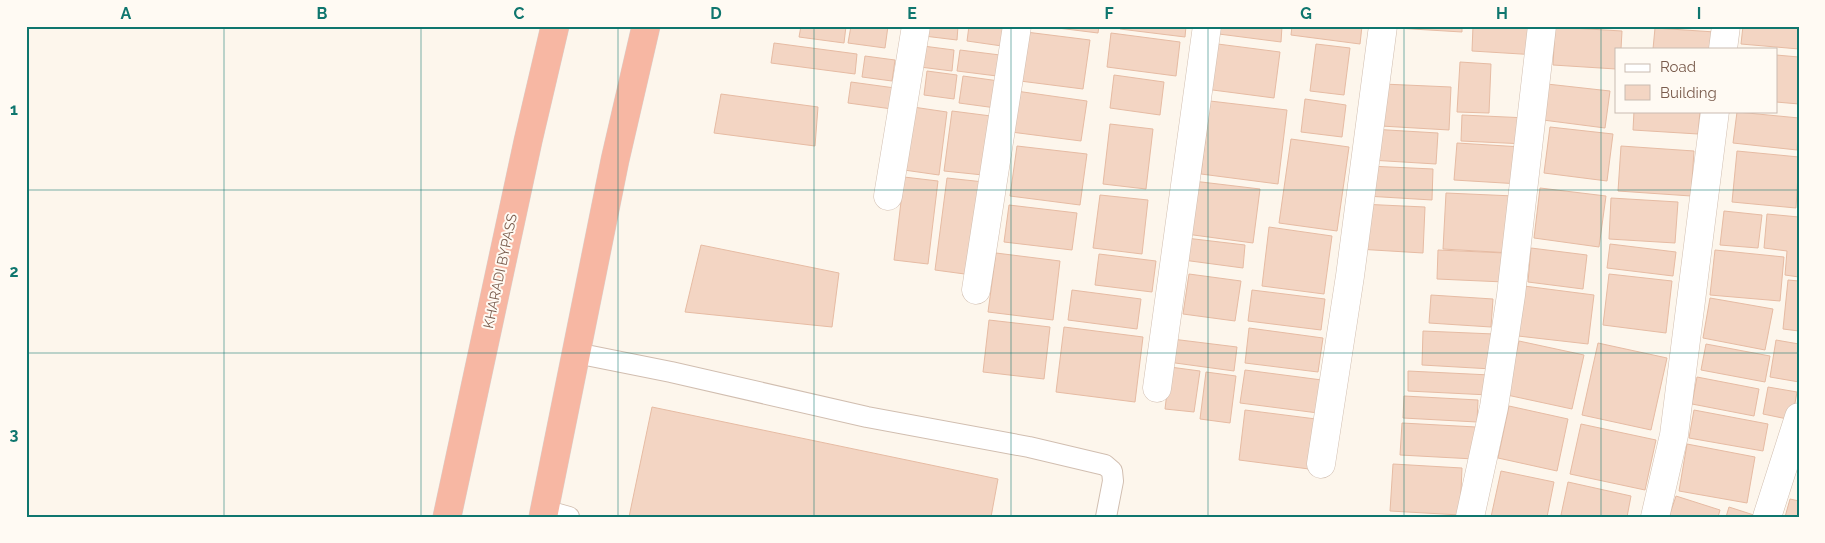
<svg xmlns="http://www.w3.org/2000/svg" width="1825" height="543" font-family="Raleway,sans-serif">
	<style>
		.building { fill: #f3d5c3; stroke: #e6bba3 }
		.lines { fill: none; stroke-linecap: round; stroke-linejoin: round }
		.lane-casing { stroke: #d1beb0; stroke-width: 22 }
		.street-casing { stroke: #d1beb0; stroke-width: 29 }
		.highway-casing { stroke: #dad1cd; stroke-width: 29 }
		.lane { stroke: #fff; stroke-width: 20 }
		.street { stroke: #fff; stroke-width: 28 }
		.highway { stroke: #f7b7a3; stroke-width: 28 }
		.grid { fill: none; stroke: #0f766e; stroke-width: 1; stroke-opacity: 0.55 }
		.labels { text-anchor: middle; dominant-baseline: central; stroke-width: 4; stroke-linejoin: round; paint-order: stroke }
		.street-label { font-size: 14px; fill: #7a5c4d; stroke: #fffaf3 }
		.neatline { fill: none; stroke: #0f766e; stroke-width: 2 }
		.grid-label { font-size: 16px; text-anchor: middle; font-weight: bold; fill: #0f766e }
	</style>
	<rect width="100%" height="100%" fill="#fdf6ec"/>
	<g class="building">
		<path d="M801,26H846L844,43L799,37Z"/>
		<path d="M851,26H888L885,48L848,43Z"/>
		<path d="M925,26H958L957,40L924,36Z"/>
		<path d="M969,26H1005L1002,46L967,41Z"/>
		<path d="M1042,26H1099L1098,33Z"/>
		<path d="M1120,26H1186L1185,37L1120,29Z"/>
		<path d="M1212,26H1282L1281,42L1211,33Z"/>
		<path d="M1292,26H1362L1360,44L1291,35Z"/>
		<path d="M1396,26H1462V32L1396,28Z"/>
		<path d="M1473,26L1539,27L1537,55L1472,51Z"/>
		<path d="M1743,26H1799V49L1741,44Z"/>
		<path d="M1555,27L1622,31L1621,49H1616V69L1553,65Z"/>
		<path d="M1655,28L1715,32L1714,49H1653Z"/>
		<path d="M1026,32L1090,40L1083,89L1020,81Z"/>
		<path d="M1111,33L1180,42L1176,76L1107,67Z"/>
		<path d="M774,43L857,54L855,74L771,63Z"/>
		<path d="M1210,43L1280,52L1274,98L1205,89Z"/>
		<path d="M1316,44L1350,48L1344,95L1310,91Z"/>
		<path d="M923,46L954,50L952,71L920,67Z"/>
		<path d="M960,50L1000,55L997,76L957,71Z"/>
		<path d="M1776,55L1799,57V104L1776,102Z"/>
		<path d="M865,56L895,60L892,81L862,77Z"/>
		<path d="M1460,62L1491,64L1489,113L1457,112Z"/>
		<path d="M927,71L957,75L954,99L924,95Z"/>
		<path d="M1114,75L1164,82L1160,115L1110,108Z"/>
		<path d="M963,76L999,81L996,108L959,103Z"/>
		<path d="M851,82L895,88L892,109L848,103Z"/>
		<path d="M1383,84L1451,87L1449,130L1381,126Z"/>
		<path d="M1547,84L1610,91L1605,128L1543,120Z"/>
		<path d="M1016,91L1087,101L1081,141L1011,132Z"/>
		<path d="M721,94L818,107L815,146L714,133Z"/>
		<path d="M1305,99L1346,105L1342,137L1301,132Z"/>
		<path d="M1210,101L1287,110L1278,184L1201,174Z"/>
		<path d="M913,107L947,112L939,175L904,170Z"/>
		<path d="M952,111L991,116L983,175L944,171Z"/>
		<path d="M1634,111H1700L1698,134L1633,130Z"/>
		<path d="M1737,112L1799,118L1797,150L1733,143Z"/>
		<path d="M1462,115L1528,118L1526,144L1461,141Z"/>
		<path d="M1110,124L1153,129L1146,189L1103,184Z"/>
		<path d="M1550,127L1613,134L1607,181L1544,173Z"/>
		<path d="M1371,129L1438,133L1436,164L1370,160Z"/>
		<path d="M1291,139L1349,147L1337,231L1279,223Z"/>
		<path d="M1457,143L1522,147L1520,184L1454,180Z"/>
		<path d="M1017,146L1087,154L1080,205L1010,196Z"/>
		<path d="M1621,146L1694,151L1691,196L1618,191Z"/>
		<path d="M1737,151L1799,157L1796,208L1732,202Z"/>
		<path d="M1368,166L1433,169L1432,200L1366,196Z"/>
		<path d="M904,177L938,181L928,264L894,260Z"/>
		<path d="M947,178L984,182L972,275L935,270Z"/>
		<path d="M1193,181L1260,189L1253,243L1186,234Z"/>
		<path d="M1540,188L1606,196L1599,247L1534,238Z"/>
		<path d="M1446,193L1514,196L1511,253L1443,249Z"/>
		<path d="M1100,195L1148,200L1142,254L1093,248Z"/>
		<path d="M1611,198L1678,202L1675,243L1609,239Z"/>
		<path d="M1360,204L1425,207L1423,253L1357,249Z"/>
		<path d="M1009,205L1077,213L1072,250L1004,242Z"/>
		<path d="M1724,211L1762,215L1758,248L1720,245Z"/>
		<path d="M1767,214L1799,217V277L1785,275L1787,251L1764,248Z"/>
		<path d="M1269,227L1332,236L1324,294L1262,286Z"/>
		<path d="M1186,238L1245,245L1243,268L1183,260Z"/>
		<path d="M1610,244L1676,252L1673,276L1607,268Z"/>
		<path d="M701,245L839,273L832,327L685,312Z"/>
		<path d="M1531,248L1587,255L1583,289L1528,282Z"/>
		<path d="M1438,250L1505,253L1504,282L1437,279Z"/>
		<path d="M1715,250L1784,257L1780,301L1710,295Z"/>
		<path d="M996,253L1060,261L1053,320L988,312Z"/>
		<path d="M1099,254L1156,261L1152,292L1095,285Z"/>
		<path d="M1189,274L1241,281L1235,321L1183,314Z"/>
		<path d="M1609,274L1672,281L1666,333L1603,325Z"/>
		<path d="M1788,280L1799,281V331L1783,329Z"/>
		<path d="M1524,286L1594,295L1588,344L1518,336Z"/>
		<path d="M1072,290L1141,299L1137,329L1068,320Z"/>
		<path d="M1252,290L1325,299L1321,330L1248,321Z"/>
		<path d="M1431,295L1493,299L1491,327L1429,323Z"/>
		<path d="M1710,298L1773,309L1765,350L1703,338Z"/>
		<path d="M989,320L1050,327L1044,379L983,372Z"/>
		<path d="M1064,327L1143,337L1135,402L1056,392Z"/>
		<path d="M1249,328L1323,338L1318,372L1245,363Z"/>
		<path d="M1423,331L1494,334L1492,369L1422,365Z"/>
		<path d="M1172,339L1237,347L1234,371L1168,362Z"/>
		<path d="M1776,340L1799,344V382L1770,377Z"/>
		<path d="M1519,341L1584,355L1572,409L1507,395Z"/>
		<path d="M1598,343L1667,358L1651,430L1582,415Z"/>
		<path d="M1706,344L1770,356L1765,382L1701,370Z"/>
		<path d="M1170,367L1200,371L1194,412L1165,409Z"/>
		<path d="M1245,370L1322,380L1318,413L1240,403Z"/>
		<path d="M1408,371L1490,375L1489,395L1408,391Z"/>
		<path d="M1206,372L1236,376L1230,423L1200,419Z"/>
		<path d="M1697,377L1759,389L1754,416L1692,404Z"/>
		<path d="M1768,387L1797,392L1792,420L1763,414Z"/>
		<path d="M1404,396L1478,400L1477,422L1403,418Z"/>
		<path d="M1509,406L1568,419L1557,471L1498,458Z"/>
		<path d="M652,407L998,479L991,517H629Z"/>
		<path d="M1245,410L1316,419L1309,469L1239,460Z"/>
		<path d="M1694,410L1768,424L1763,451L1689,438Z"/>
		<path d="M1402,423L1476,427L1474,459L1400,455Z"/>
		<path d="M1581,424L1656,440L1645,490L1570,474Z"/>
		<path d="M1687,444L1755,457L1747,503L1679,491Z"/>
		<path d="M1393,464L1462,468L1460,515L1390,511Z"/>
		<path d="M1501,471L1554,482L1547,517H1491Z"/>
		<path d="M1568,482L1631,496L1627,517H1569L1561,515Z"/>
		<path d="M1676,496L1720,510L1718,517H1669Z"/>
		<path d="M1790,499L1799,501V517H1785Z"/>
		<path d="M1729,507L1760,517H1726Z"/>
	</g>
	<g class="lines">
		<defs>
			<g id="lane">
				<path d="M576,353L671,372L867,417L1029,447L1105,465L1112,471L1113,481L1106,517"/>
				<path d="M544,510L569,517"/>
			</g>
			<g id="street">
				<path d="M1723,49L1726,26"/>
				<path d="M888,196L916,26"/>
				<path d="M976,290L1017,26"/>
				<path d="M1157,388L1207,26"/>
				<path d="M1321,464L1350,276L1383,26"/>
				<path d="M1470,517L1494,407L1511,295L1542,26"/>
				<path d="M1655,517L1674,435L1715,111"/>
				<path d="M1767,517L1799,417"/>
			</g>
			<g id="highway">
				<path d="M447,517L528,141L555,26"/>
				<path d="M543,517L615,160L646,26"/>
			</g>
		</defs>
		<use href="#lane" class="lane-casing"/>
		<use href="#street" class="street-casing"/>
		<use href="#highway" class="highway-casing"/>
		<use href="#lane" class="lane"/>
		<use href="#street" class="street"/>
		<use href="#highway" class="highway"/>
	</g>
	<path class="grid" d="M224,26V517M421,26V517M618,26V517M814,26V517M1011,26V517M1208,26V517M1404,26V517M1601,26V517M26,190H1799M26,353H1799"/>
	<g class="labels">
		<g class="street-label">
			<text transform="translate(500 271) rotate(-78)">KHARADI BYPASS</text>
		</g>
	</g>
	<rect width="1825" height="543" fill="none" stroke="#fffaf3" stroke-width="55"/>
	<rect x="1615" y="48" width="162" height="65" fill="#fffaf3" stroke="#cabbb1"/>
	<rect x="1625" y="64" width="25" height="8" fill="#ffffff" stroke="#cabbb1"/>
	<text x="1660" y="72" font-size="15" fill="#7a5c4d">Road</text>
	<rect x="1625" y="85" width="25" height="15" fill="#f3d5c3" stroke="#cabbb1"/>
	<text x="1660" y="98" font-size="15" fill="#7a5c4d">Building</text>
	<rect x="28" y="28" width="1770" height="488" class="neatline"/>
	<g class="grid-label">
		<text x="126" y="19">A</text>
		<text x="322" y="19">B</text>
		<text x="519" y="19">C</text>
		<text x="716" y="19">D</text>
		<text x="912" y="19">E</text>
		<text x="1109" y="19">F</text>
		<text x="1306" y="19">G</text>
		<text x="1502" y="19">H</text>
		<text x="1699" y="19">I</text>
		<text x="14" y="115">1</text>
		<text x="14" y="277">2</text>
		<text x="14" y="440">3</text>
	</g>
</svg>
